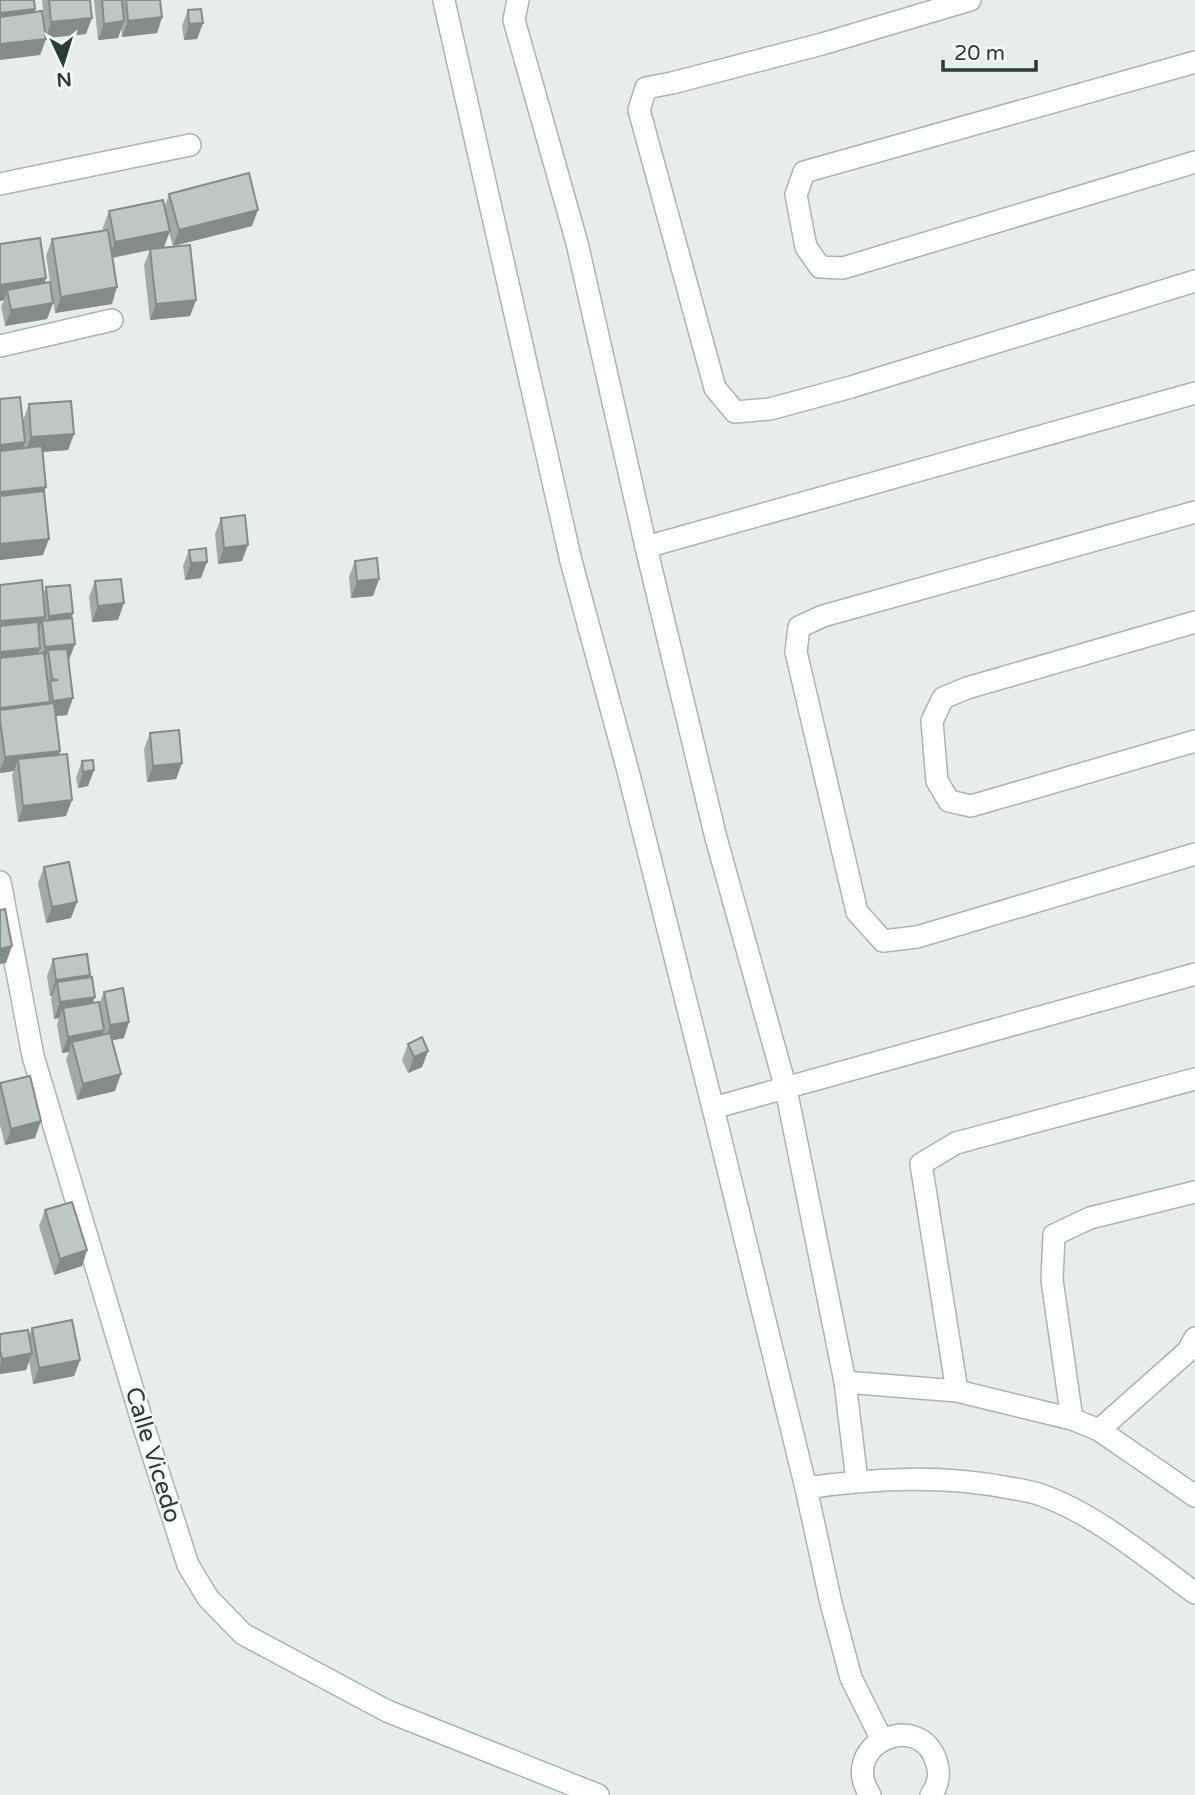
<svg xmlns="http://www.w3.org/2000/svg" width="1195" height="1795" font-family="'Varela Round',sans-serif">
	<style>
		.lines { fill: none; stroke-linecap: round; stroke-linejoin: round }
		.street-casing { stroke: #a9b5b1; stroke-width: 24 }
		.secondary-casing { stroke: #a5b8b2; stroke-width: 24 }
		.street { stroke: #fff; stroke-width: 21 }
		.secondary { stroke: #fff; stroke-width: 21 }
		.wall { fill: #a1aca8 }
		.shaded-wall { fill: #838c88 }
		.building { fill: #bbc8c3; stroke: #838c88; stroke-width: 2 }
		.labels { text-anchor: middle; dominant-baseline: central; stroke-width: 5; stroke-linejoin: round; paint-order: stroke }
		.street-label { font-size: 24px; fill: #273d38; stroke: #f6faf8 }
	</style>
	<rect width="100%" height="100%" fill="#e6edea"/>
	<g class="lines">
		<defs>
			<g id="street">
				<path d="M518,0L514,20L577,243L646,547L716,838L786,1089L845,1382L857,1481"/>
				<path d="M970,0L822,44L672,83L646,88L639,110L715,388L735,412L770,409L851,387L1195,281"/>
				<path d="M444,1L571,561L628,771L713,1108L806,1488L831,1603L851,1678L882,1740"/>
				<path d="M1195,62L804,172L796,195L806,247L820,267L843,268L1195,162"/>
				<path d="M0,184L190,145"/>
				<path d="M0,346L112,320"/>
				<path d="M1195,512L823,616L799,627L796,652L857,912L883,941L917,937L1195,854"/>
				<path d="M646,547L1195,393"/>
				<path d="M1195,622L967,688L943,698L932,721L937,781L949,801L971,806L1195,741"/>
				<path d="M713,1108L1195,974"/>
				<path d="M845,1382L957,1391L1072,1419L1099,1430L1195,1496"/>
				<path d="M957,1391L921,1164L956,1143L1195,1079"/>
				<path d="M1072,1419L1052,1280L1054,1235L1090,1218L1195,1192"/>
				<path d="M1099,1430L1188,1351L1195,1338"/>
				<path d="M806,1488C875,1478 942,1475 1010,1488C1020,1490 1031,1491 1041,1495C1094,1513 1150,1560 1195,1593"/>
				<path d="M870,1795C837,1744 922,1707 937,1764C940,1774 938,1786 931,1795"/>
			</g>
			<path id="secondary" d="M0,882L33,1056L143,1424L188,1565L208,1598L243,1634L387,1711L598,1795"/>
		</defs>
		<use href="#street" class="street-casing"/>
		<use href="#secondary" class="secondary-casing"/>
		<use href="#street" class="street"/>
		<use href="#secondary" class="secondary"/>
	</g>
	<g class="wall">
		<path d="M42,0H90L86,34L46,38L40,55L34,12L46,38Z"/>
		<path d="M94,0H160L162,17L157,33L122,37L121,28L118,38L98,40Z"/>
		<path d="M188,10L203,23L197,39L184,40L182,26Z"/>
		<path d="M169,194L252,226L173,246L169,232L164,247L158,248L196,300L190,316L150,320L144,265L150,250L113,258L112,304L55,313L46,256L52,239L103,231V227L109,211L165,206Z"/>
		<path d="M0,244L46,278L44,283L53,303L47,319L5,326L1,306L4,300L0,301Z"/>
		<path d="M29,404L74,434L68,450L42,452L44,492L43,555L0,560L23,420Z"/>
		<path d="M221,518L242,561L218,564L215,534Z"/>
		<path d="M189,550L201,578L185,580L183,566Z"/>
		<path d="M355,561L379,579L373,596L351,598L349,577Z"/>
		<path d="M95,581L118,620L92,622L89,597Z"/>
		<path d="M0,585L43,595L46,587L73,613L72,618L75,644L68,660L67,715L56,716L60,751L59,755L66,816L18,822L12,775L14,771L0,773Z"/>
		<path d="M150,733L182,763L176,779L147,782L144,749Z"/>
		<path d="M82,761L94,770L88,786L78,788L76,778Z"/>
		<path d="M44,867L77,902L71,918L46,923L38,883Z"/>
		<path d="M53,959L89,977L93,1003L99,1005L104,992L124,1038L112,1040L115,1091L77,1100L66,1059L69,1052L62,1053L57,1025L59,1018L54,1019L51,998L52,996H50L47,976Z"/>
		<path d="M408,1044L428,1051L422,1067L408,1073L402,1060Z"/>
		<path d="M0,1083L35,1138L5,1145L0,1125Z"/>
		<path d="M45,1210L87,1250L82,1266L54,1275L39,1226Z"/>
		<path d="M32,1328L80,1360L74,1376L33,1384L29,1361L26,1370L0,1374V1334L29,1336Z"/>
	</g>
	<g class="shaded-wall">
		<path d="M35,9L29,25L0,29V13Z"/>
		<path d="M162,17L157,33L122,37L128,21Z"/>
		<path d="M92,18L86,34L46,38L51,22Z"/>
		<path d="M124,21L118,38L98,40L104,24Z"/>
		<path d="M203,23L197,39L184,40L189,24Z"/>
		<path d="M46,39L40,55L0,60V44Z"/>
		<path d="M258,210L252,226L173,246L179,230Z"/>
		<path d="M170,231L164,247L109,258L115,242Z"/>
		<path d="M46,278L41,294L7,290L4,300L0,301V285Z"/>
		<path d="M117,287L112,304L55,313L61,297Z"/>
		<path d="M196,300L190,316L150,320L156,304Z"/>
		<path d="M53,303L47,319L5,326L11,310Z"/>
		<path d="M74,434L68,450L25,453L31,437Z"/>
		<path d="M25,442L20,459L0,461V445Z"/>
		<path d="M46,487L40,503L0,507V492Z"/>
		<path d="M49,539L43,555L0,560V544Z"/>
		<path d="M248,545L242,561L218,564L224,548Z"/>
		<path d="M207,562L201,578L185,580L191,563Z"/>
		<path d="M379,579L373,596L351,598L357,581Z"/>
		<path d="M124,603L118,620L92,622L98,606Z"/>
		<path d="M73,613L67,629L43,632L49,616Z"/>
		<path d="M45,617L42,625V621L37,633L0,637V621Z"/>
		<path d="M75,644L69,660L50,662L48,650L44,662L39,663L45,647Z"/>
		<path d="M40,648L34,664L0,668V652Z"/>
		<path d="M73,698L67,715L47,717L53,701Z"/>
		<path d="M50,702L44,718L0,724V708Z"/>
		<path d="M60,751L54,767L18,759L14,771L0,773V770L5,757Z"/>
		<path d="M182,763L176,779L147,782L153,766Z"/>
		<path d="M94,770L88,786L78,788L83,772Z"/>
		<path d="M72,800L66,816L18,822L23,806Z"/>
		<path d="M77,902L71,918L46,923L52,907Z"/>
		<path d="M12,946L6,963L0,964V949Z"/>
		<path d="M90,975L84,991L57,982L52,996H50L56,980Z"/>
		<path d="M95,997L89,1014L63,1008L59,1018L54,1019L60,1002Z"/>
		<path d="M129,1022L124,1038L104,1042L110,1025Z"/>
		<path d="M104,1030L98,1046L72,1042L69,1052L62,1053L68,1037Z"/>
		<path d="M428,1051L422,1067L408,1073L414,1057Z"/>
		<path d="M121,1074L115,1091L77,1100L83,1084Z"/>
		<path d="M41,1121L35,1138L5,1145L11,1129Z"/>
		<path d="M87,1250L82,1266L54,1275L60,1259Z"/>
		<path d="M32,1353L26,1370L0,1374V1364L2,1359Z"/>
		<path d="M80,1360L74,1376L33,1384L39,1368Z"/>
	</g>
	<g class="building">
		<path d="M0,0H34L35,9L0,13Z"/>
		<path d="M49,0H90L92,18L51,22Z"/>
		<path d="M102,0H122L124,21L104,24Z"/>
		<path d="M126,0H160L162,17L128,21Z"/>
		<path d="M201,9L203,23L189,24L188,10Z"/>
		<path d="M42,11L46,39L0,44V17Z"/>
		<path d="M249,173L258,210L179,230L169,194Z"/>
		<path d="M163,200L170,231L115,242L109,211Z"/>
		<path d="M108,230L117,287L61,297L52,239Z"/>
		<path d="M40,238L46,278L0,285V244Z"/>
		<path d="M190,245L196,300L156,304L150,249Z"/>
		<path d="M50,282L53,303L11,310L7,290Z"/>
		<path d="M20,397L25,442L0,445V399Z"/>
		<path d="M71,401L74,434L31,437L29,404Z"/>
		<path d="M42,446L46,487L0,492V451Z"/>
		<path d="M44,491L49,539L0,544V496Z"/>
		<path d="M245,515L248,545L224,548L221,518Z"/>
		<path d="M206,548L207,562L191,563L189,550Z"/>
		<path d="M377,558L379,579L357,581L355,561Z"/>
		<path d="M121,579L124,603L98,606L95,581Z"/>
		<path d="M42,580L45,617L0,621V585Z"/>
		<path d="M70,585L73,613L49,616L46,587Z"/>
		<path d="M72,618L75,644L45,647L42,621Z"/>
		<path d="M38,622L40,648L0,652V626Z"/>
		<path d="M67,649L73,698L53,701L50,681L58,680L52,679L48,650Z"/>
		<path d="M44,653L50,702L0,708V658Z"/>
		<path d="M54,703L60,751L5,757L0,720V710Z"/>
		<path d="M179,730L182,763L153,766L150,733Z"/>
		<path d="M67,754L72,800L23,806L18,759Z"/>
		<path d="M93,760L94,770L83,772L82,761Z"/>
		<path d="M69,862L77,902L52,907L44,867Z"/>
		<path d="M5,909L12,946L0,949V910Z"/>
		<path d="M87,954L90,975L56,980L53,959Z"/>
		<path d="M92,977L95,997L60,1002L57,982Z"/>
		<path d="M123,988L129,1022L110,1025L104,992Z"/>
		<path d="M99,1002L104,1030L68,1037L63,1008Z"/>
		<path d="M110,1033L121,1074L83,1084L72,1042Z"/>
		<path d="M422,1037L428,1051L414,1057L408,1044Z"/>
		<path d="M30,1076L41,1121L11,1129L0,1083Z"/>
		<path d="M72,1202L87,1250L60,1259L45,1210Z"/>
		<path d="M72,1320L80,1360L39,1368L32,1328Z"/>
		<path d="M28,1330L32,1353L2,1359L0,1350V1334Z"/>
	</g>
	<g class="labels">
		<g class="street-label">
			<text transform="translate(153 1455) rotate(73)">Calle Vicedo</text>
		</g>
	</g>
	<g transform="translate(63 63) rotate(176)" stroke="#f6faf8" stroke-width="5" paint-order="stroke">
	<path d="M0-5L12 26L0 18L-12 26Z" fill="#273d38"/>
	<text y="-10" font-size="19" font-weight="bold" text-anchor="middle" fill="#273d38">N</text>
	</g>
	<path d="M943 60v10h93v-10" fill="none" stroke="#273d38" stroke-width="3.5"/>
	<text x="954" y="60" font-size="21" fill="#273d38" stroke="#f6faf8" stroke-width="5" paint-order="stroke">20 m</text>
</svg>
